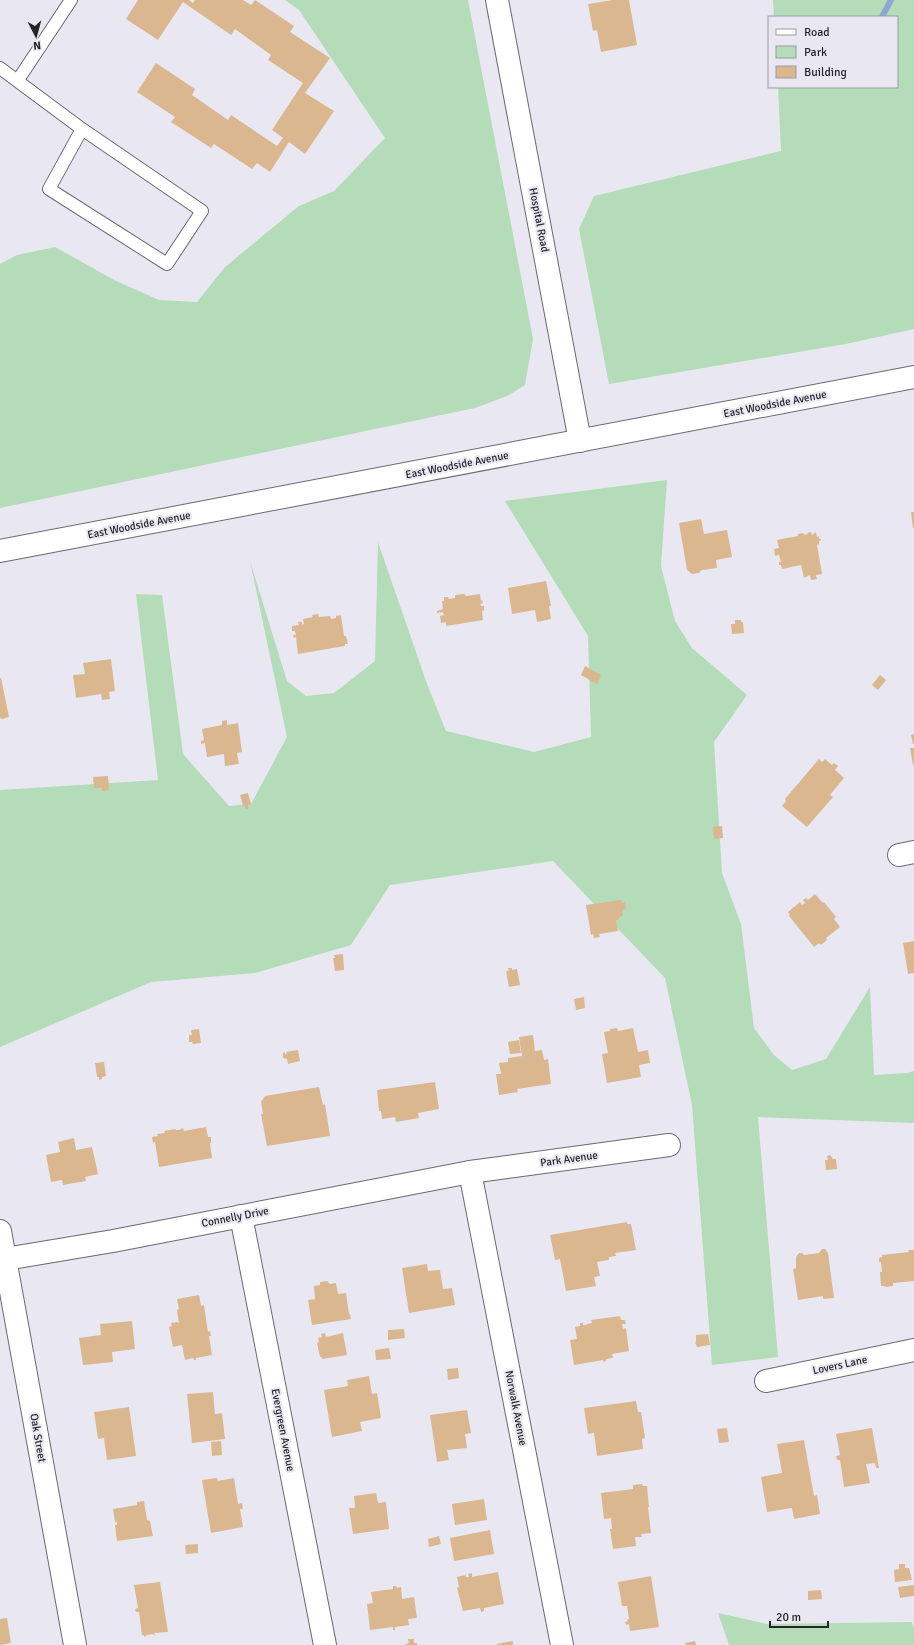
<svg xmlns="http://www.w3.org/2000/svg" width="914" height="1645" font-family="Signika,sans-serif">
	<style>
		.green { fill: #b4dcb8 }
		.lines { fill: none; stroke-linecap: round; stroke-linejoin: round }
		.stream { stroke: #8ba9d0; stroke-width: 6 }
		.building { fill: #dab78f }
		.service-casing { stroke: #696971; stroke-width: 14 }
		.minor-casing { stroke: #696971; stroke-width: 24 }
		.tertiary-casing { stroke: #696971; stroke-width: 24 }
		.secondary-casing { stroke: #696971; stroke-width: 24 }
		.service { stroke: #fff; stroke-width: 12 }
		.minor { stroke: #fff; stroke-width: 22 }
		.tertiary { stroke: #fff; stroke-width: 22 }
		.secondary { stroke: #fff; stroke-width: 22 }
		.labels { text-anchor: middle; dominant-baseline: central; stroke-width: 4; stroke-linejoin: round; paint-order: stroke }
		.street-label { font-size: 11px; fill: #252528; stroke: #e9e8f2 }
	</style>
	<rect width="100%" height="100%" fill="#e9e8f2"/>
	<g class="green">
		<path d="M285,0H468L533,339L525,385L507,396L475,408L0,508V264L17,255L55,247L114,280L159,300L197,302L225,267L299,206L334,191L385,138L299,10Z"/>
		<path d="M773,0H914V329L846,344L609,384L579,229L594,196L781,151L778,87H897V17H774Z"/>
		<path d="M667,480L661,566L675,621L692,648L747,695L714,742L722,873L741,924L754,1028L774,1055L792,1070L826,1059L870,987L874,1075L907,1073L914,1071V1123L758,1117L778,1357L712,1365L692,1105L665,978L553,861L390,885L351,945L255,973L151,982L0,1047V790L158,780L136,594L162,595L183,754L229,806L251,804L287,737L250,561L287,681L306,696L334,693L375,661L378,542L427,684L446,731L534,752L591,737L588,636L505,501Z"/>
		<path d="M718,1613L767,1624L912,1622L914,1629V1645H729Z"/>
	</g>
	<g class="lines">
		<path class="stream" d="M882,17L891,0"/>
	</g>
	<g class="building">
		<path d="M138,0H189L193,3L195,0H243L251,5L255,0L294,26L290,32L330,58L305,93L334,111L305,154L289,142L270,172L257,163L252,169L214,144L211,148L171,122L175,117L137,92L156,63L195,89L192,95L228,120L231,115L277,146L283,138L272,130L303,83L268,60L271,55L235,29L231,35L183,2L158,40L126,19Z"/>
		<path d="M613,0H629L637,45L601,52L597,30L593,31L588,4Z"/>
		<path d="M911,512H914V528H913Z"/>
		<path d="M701,519L704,534L727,530L732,557L716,560L717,568L702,570L699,573L692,574L687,570L679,523Z"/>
		<path d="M811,532L812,535L816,532L817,537L819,536V539H821V540L819,541V544L817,545L822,574L816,575L817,579L811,580L810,575L804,578L801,565L782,569L781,565H779V562H781L779,555L775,556L774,549L779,548L777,540L798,536V534L804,533V535L808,534L807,533Z"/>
		<path d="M546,581L551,606H549L551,619L537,622L535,610L512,614L508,588Z"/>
		<path d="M464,594L466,596L480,594L481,601L482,600L483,603L480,604L481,606H484V610L482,611L483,620L446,626V622L441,623L440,616L444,615L443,612L437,613V611L443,609L442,601H444V597H448L449,599L455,598V595Z"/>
		<path d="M318,614L319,617L330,616L331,619L336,618V616L341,615L344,636H346L348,644H345V646L298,654L296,637L294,638L293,635H296L295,631H292V626L299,625L298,622H302V625L304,624L303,619L313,617L312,615Z"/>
		<path d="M735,620H741V622H743L744,633L732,634L731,624H735Z"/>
		<path d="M111,659L115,691L109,692L110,699L102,700L101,694L76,698L73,675L85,674L83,663Z"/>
		<path d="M585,666L601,675L597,684L581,675Z"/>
		<path d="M880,675L886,680L878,690L872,685Z"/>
		<path d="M0,678H1L9,717L2,719L0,718Z"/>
		<path d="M227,720V725L238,723L242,752L237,753L239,764L225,766L224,754L207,757L205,743L201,744V741L204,740L202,729L222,725V721Z"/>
		<path d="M914,734V744H913L911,735Z"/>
		<path d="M910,748H914V765H913Z"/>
		<path d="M819,759L822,762L825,759L832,765L834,763L838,766L835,770L844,778L830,795L833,797L807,827L782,806L786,801L785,799Z"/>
		<path d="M108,776L109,790L102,791V788H94L93,777Z"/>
		<path d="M248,793L251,804L248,805V809H246L245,806H243L240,795Z"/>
		<path d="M722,826L723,838L714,839L713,827Z"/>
		<path d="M815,894L823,903L824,902L836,917L834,919L840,927L826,938L827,940L821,945L819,943L814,947L789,916L790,915L788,912L800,902L802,905L805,903L803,900L806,898L808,900Z"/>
		<path d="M621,900L622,903L625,902L626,909L622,910L623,916L619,917V919L616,920L618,931L599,934L600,937L594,938L593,934L591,935L586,905Z"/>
		<path d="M914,941V973L908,974L903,943Z"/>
		<path d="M343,954L344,970L335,971L333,958H335L334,955Z"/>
		<path d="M508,968H512V970L517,969L520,985L509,987L506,971H509Z"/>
		<path d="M584,997L585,1008L576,1010L574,999Z"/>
		<path d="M617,1028L618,1031L633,1028L638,1052L648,1050L650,1063L639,1065L641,1077L607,1083L602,1054L608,1053L604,1032L610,1031V1029Z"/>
		<path d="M199,1029L201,1043L193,1044L192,1042H189V1035H192L191,1030Z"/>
		<path d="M533,1035L535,1051L542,1050L544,1060L548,1059L551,1084L517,1089L518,1092L499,1095L496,1074H501L499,1063L508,1062V1058L522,1056L519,1037Z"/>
		<path d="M519,1040L521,1053L510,1054L508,1042Z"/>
		<path d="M298,1050L300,1061L288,1064L287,1059L283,1058V1053L285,1052V1054H287L286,1052Z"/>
		<path d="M104,1062L106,1076L102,1077V1079L99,1080V1077H97L95,1063Z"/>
		<path d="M435,1082L439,1109L418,1113L419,1118L396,1122L395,1117L382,1119L381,1111H379L377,1090Z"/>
		<path d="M319,1087L323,1105L325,1104L330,1136L267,1146L261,1114H263L261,1102L265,1096Z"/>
		<path d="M206,1127L208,1137H211V1143H210L212,1158L159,1167L155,1142L153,1143L152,1137L158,1136L157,1134L165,1133L164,1131L175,1129L176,1130H179L183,1128L184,1131Z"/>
		<path d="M74,1138L76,1150L92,1147L98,1174L85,1177L86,1181L63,1185L62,1180L51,1182L46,1155L60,1152L58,1142Z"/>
		<path d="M830,1155L833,1159H836L837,1169L826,1170L825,1160H828L827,1156Z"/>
		<path d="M627,1222V1224H631L636,1250L615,1253L616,1256L609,1257V1260L597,1262L600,1276L594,1277L596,1286L566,1291L560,1259L555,1260L550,1235Z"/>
		<path d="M822,1249H825L828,1253L834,1298L823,1299V1296L798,1300L793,1269L796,1268V1257L799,1253H802L804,1255L819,1253Z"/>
		<path d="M908,1250H914V1281L893,1283V1286L885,1287V1286H881L880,1272H882L881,1262H879V1258L882,1257V1255L909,1252Z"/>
		<path d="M427,1264L428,1271L440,1270L443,1289L452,1288L455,1305L409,1313L402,1268Z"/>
		<path d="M327,1281L330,1284L336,1283L338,1294L346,1293L349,1314H350L351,1319L312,1325L308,1300L315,1299L314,1286L320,1285V1282Z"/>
		<path d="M199,1295L201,1306L204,1305L208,1332L210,1331L211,1336H209L212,1355L196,1358V1360H194L193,1358L185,1360L182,1345L173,1347L169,1327L172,1326L171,1323L178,1322L179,1324L177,1310L179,1309L177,1299Z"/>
		<path d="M620,1316L621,1320H625L626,1324H622L623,1329L626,1328L629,1351L612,1354L613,1358L606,1359V1361L604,1362L603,1360L574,1365L570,1340L577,1339L575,1327L580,1326V1323H583V1325H587L586,1324L592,1323L591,1320Z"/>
		<path d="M132,1321L135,1349L112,1352L113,1362L83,1365L79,1338L101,1335L100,1324Z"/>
		<path d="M404,1329L405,1338L388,1340V1330Z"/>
		<path d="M325,1333L326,1337L343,1333L347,1355L322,1359V1357H320L317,1343L319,1342L318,1338L322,1337L321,1334Z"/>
		<path d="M708,1334L710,1345L697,1347L695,1342H696V1335Z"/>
		<path d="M389,1348L391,1359L376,1360L375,1350Z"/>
		<path d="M458,1368L459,1378L448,1380L447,1369Z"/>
		<path d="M369,1376L372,1394L377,1393L381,1418L360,1422L362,1431L332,1437L324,1390L348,1386L347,1380Z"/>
		<path d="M213,1392L215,1414L222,1413L225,1439L192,1443L187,1394Z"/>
		<path d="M636,1401L638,1412H641L645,1438L642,1439L643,1449L597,1456L594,1433L588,1434L584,1408Z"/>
		<path d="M129,1407L136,1456L107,1460L104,1438L98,1439L94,1412Z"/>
		<path d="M467,1410L471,1433L465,1434L467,1448L447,1450L449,1460L437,1462L430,1415Z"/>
		<path d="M727,1428L729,1442L719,1443L717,1429Z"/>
		<path d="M872,1428L879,1468H876L875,1463L866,1464L870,1483L844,1487L840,1460H837L836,1456L840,1455L836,1434Z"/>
		<path d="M804,1440L814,1496L817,1495L820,1514L794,1519L792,1508L767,1512L761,1477L782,1473L777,1444Z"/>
		<path d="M221,1441L222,1455L212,1456L211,1442Z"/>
		<path d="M217,1478L218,1481L234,1478L238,1504L242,1503L243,1509H240L243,1527L211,1533L202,1480Z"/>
		<path d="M642,1484L643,1486H647L649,1507H648L651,1533L641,1534L642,1537H635L636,1546L613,1549L610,1529H612L611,1518L604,1519L601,1493L633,1489V1485Z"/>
		<path d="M376,1493L378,1503L386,1502L389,1529L353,1534L349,1508H355L354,1496Z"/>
		<path d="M484,1499L487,1520L455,1525L452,1504Z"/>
		<path d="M144,1501L147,1520L150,1521L153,1536L117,1541L115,1525H117V1522H115L113,1509L137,1505V1502Z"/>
		<path d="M490,1530L494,1554L454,1561L450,1538Z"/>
		<path d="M439,1536L441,1544L429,1547L428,1539Z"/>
		<path d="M198,1544V1553L186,1554L185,1545Z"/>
		<path d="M899,1564H905V1568H909L912,1580L895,1582L894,1570L899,1569Z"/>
		<path d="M498,1572L504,1604L484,1608V1611L481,1612L480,1608L463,1611L457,1588L459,1587L457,1577L466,1575V1577H469L468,1574L472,1573V1577Z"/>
		<path d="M651,1576L659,1627L630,1631L629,1624L626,1625L625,1622L628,1621L627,1619H629L627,1606H622L618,1582Z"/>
		<path d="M160,1582L168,1632L154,1633L155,1636L153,1634L147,1635L144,1637V1635H142L139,1612H136L135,1609L138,1608L134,1585Z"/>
		<path d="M914,1585V1596L900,1598L898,1587Z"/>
		<path d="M393,1586H396L397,1588L401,1587L402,1599L414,1597L417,1618L408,1619L409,1625L395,1627V1630H393V1627L370,1630L367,1604L373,1603L371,1592L393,1589Z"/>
		<path d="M821,1590L822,1599L808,1600V1591Z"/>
		<path d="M7,1618L11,1643L0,1645V1619Z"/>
		<path d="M408,1639H414V1643H417V1645H404L409,1643Z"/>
		<path d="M513,1641V1645H497V1644Z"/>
		<path d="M695,1641L696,1645H686L685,1643Z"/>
	</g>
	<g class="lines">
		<defs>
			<g id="service">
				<path d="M0,68L82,129L202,211L167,264L49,189L82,129"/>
				<path d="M18,80L71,0"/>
			</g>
			<g id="minor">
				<path d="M899,855L914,852"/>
				<path d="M470,1172L562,1645"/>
				<path d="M241,1216L325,1645"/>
				<path d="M0,1231L75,1645"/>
				<path d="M0,1260L113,1241L470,1172L669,1145"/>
				<path d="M766,1381L914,1350"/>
			</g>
			<path id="tertiary" d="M497,0L580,441"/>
			<path id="secondary" d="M0,551L914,377"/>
		</defs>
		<use href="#service" class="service-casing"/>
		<use href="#minor" class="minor-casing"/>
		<use href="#tertiary" class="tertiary-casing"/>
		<use href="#secondary" class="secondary-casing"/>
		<use href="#service" class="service"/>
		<use href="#minor" class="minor"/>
		<use href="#tertiary" class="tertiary"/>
		<use href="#secondary" class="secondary"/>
	</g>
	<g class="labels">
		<g class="street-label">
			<text transform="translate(539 220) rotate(79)">Hospital Road</text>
			<text transform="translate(775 404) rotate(-11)">East Woodside Avenue</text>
			<text transform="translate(457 465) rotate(-11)">East Woodside Avenue</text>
			<text transform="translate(139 525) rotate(-11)">East Woodside Avenue</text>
			<text transform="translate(569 1159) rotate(-8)">Park Avenue</text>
			<text transform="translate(235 1217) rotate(-11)">Connelly Drive</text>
			<text transform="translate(840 1365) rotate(-12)">Lovers Lane</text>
			<text transform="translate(516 1408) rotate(79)">Norwalk Avenue</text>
			<text transform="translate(283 1430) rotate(79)">Evergreen Avenue</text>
			<text transform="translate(38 1438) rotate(80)">Oak Street</text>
		</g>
	</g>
	<rect x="768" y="16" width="130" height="72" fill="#e9e8f2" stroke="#9b9aa1"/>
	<rect x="776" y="29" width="20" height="6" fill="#ffffff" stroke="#9b9aa1"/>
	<text x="804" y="36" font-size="12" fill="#252528">Road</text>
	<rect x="776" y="46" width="20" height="12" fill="#b4dcb8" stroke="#9b9aa1"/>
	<text x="804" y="56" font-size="12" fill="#252528">Park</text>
	<rect x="776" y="66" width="20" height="12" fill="#dab78f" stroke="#9b9aa1"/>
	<text x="804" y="76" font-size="12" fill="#252528">Building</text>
	<g transform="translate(36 36) rotate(174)" stroke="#e9e8f2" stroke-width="3" paint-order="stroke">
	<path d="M0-3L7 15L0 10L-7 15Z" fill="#252528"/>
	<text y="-6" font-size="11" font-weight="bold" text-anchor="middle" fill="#252528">N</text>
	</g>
	<path d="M770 1621v6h58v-6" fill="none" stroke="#252528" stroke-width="2"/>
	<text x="776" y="1621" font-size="12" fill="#252528" stroke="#e9e8f2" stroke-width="3" paint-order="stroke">20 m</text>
</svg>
